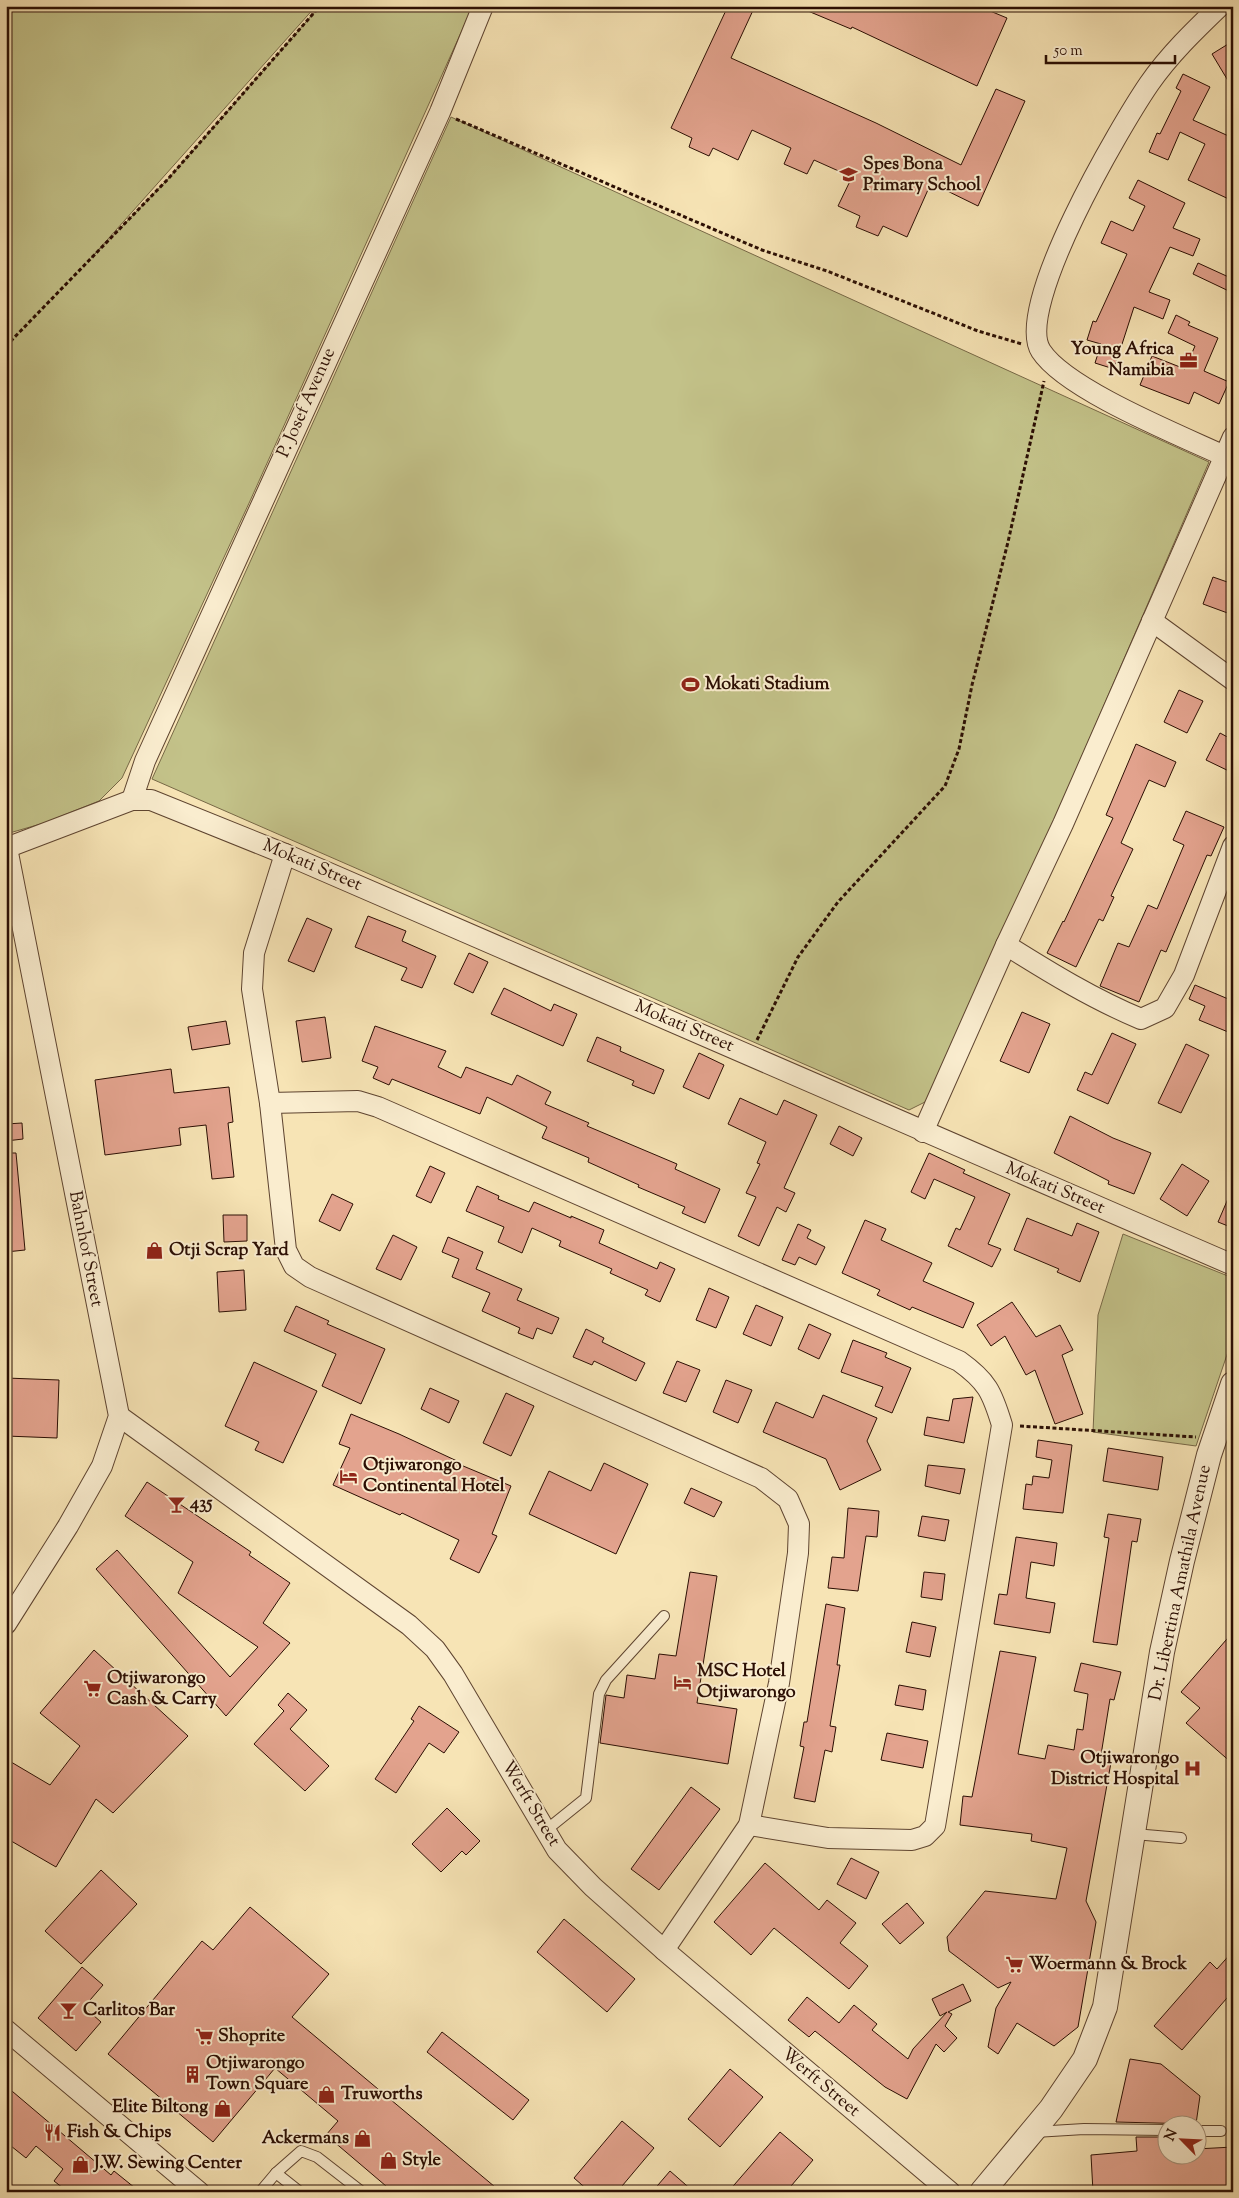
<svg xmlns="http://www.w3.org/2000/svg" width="1239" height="2198" font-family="'Sorts Mill Goudy',serif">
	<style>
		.green { fill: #c3c289; stroke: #776846 }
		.building { fill: #e3a38e; stroke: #2b0e03 }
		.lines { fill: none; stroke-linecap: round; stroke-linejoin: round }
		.service-casing { stroke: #5e4430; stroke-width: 12 }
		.minor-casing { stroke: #5e4430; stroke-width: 22 }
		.tertiary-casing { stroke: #5e4430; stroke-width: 26 }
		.path { stroke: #2b0e03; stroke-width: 3; stroke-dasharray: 4 2.5; stroke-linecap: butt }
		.service { stroke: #faedcf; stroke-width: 10 }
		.minor { stroke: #faedcf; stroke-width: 20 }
		.tertiary { stroke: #faedcf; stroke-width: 24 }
		.labels { text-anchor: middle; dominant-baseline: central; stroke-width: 4; stroke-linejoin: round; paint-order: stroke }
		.poi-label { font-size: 18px; font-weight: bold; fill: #2b0e03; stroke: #faedcf; text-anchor: start }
		.street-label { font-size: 18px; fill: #2b0e03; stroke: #faedcf }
	</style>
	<rect width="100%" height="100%" fill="#f7e4b5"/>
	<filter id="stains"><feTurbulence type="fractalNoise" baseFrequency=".004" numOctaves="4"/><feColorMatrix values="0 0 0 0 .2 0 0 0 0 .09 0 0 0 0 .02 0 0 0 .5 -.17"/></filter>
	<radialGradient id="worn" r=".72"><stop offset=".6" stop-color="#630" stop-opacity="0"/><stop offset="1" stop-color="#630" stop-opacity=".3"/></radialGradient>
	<g class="green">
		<path d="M6,6H316L91,258L168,179L320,6H473L250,501L122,778L99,801L44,823L6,834Z"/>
		<path d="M451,117L1209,462L1054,821L929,1100L909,1110L152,779Z"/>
		<path d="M1123,1234L1233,1278V1337L1196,1446L1093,1432L1098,1315Z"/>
	</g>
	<g class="building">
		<path d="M728,6H755L731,58L876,123L961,165L996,89L1025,101L978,206L931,183L907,237L883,226L878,236L856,227L860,216L838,206L852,177L814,160L807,174L784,164L791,148L752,130L738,160L713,148L709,156L689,147L692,138L671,128Z"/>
		<path d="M796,6H978L1007,18L977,86L852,27L851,29Z"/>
		<path d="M1233,41V89L1212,54Z"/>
		<path d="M1183,74L1210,87L1193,120L1233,138V201L1188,180L1205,144L1180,132L1168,160L1149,152L1157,133L1160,134L1181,91L1176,88Z"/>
		<path d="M1138,180L1185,203L1173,228L1200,239L1193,256L1170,247L1149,292L1170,300L1163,319L1134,307L1114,369L1095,363L1101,344L1087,340L1093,321L1096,322L1127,254L1101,243L1111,221L1133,231L1145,206L1129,198Z"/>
		<path d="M1198,263L1233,279V293L1193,274Z"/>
		<path d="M1176,315L1190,322L1188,325L1218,338L1204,371L1229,382L1219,404L1194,392L1189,404L1140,385L1152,356L1185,369L1195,346L1168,333Z"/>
		<path d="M1213,577L1233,584V615L1203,604Z"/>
		<path d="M1179,690L1203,701L1187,733L1164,722Z"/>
		<path d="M1220,733L1233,740V773L1206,760Z"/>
		<path d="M1136,744L1176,762L1165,787L1149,780L1121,843L1133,849L1111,896L1114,897L1103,921L1099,919L1076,967L1047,953L1063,921L1064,922L1113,818L1106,815Z"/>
		<path d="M1186,811L1224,827L1211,856L1207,855L1166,952L1161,950L1139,1002L1100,986L1118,943L1129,947L1148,905L1157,909L1184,845L1173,840Z"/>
		<path d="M368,916L406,931L402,941L436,956L422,988L401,980L407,968L355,947Z"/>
		<path d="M307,918L332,929L314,972L288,961Z"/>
		<path d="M469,953L488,962L473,993L454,984Z"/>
		<path d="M1195,985L1233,1001V1034L1199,1020L1205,1006L1189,999Z"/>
		<path d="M504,988L551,1011L554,1004L577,1014L563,1046L491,1014Z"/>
		<path d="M1022,1012L1050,1024L1029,1073L1000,1061Z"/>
		<path d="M325,1017L331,1058L302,1062L296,1021Z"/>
		<path d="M226,1021L230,1044L192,1050L188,1027Z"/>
		<path d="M375,1026L446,1051L438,1067L461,1078L466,1067L512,1085L517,1075L551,1092L545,1104L589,1123L587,1126L677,1164L675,1169L720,1189L705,1223L682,1213L685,1207L638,1187L639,1185L588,1162L589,1158L542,1138L547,1127L487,1097L480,1114L392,1079L389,1085L373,1078L378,1067L362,1061Z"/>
		<path d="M1112,1033L1136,1044L1108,1104L1077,1090L1085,1072L1092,1075Z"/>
		<path d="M597,1037L621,1047L620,1051L664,1070L654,1094L632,1085L634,1081L587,1061Z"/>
		<path d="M1186,1044L1209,1055L1181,1113L1158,1103Z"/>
		<path d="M699,1053L724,1065L709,1099L683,1087Z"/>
		<path d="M171,1069L174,1093L229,1087L233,1122L228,1123L234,1177L212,1179L206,1125L179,1128L181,1145L105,1155L95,1080Z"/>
		<path d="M740,1098L777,1115L784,1100L817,1115L784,1188L795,1193L786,1212L777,1207L759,1246L738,1236L756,1197L746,1193L760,1164L757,1163L766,1142L728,1124Z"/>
		<path d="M1070,1116L1113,1138L1151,1153L1134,1194L1108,1184L1109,1181L1054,1153Z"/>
		<path d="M22,1123L23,1139L6,1141V1124Z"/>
		<path d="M839,1126L862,1138L853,1156L830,1144Z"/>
		<path d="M6,1153H16L25,1250L6,1252Z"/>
		<path d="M929,1153L965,1170L963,1173L1010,1194L988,1244L1001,1249L992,1267L948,1246L956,1228L960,1230L975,1197L934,1179L925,1199L911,1192Z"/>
		<path d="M1182,1164L1209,1181L1187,1216L1160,1199Z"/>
		<path d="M430,1166L445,1173L431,1203L416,1196Z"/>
		<path d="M477,1186L499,1196L498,1199L529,1212L534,1202L571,1218V1216L604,1230L599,1243L657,1269L660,1262L675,1269L660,1302L645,1295L648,1290L610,1273L612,1269L559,1246L561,1241L532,1228L522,1253L498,1242L504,1227L466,1211Z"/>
		<path d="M1233,1187V1228L1218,1222Z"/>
		<path d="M332,1194L353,1204L340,1231L319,1221Z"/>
		<path d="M223,1215H247V1241L224,1242Z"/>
		<path d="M1027,1218L1072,1236L1077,1223L1099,1232L1080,1282L1057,1272L1059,1269L1014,1250Z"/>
		<path d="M865,1220L886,1229L881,1240L932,1263L923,1281L974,1303L963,1328L912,1307L910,1310L877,1295L880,1290L842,1273Z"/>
		<path d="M798,1224L811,1230L807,1238L825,1247L816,1265L799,1257L795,1265L782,1260Z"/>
		<path d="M393,1235L417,1247L401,1280L376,1269Z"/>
		<path d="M448,1237L483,1252L476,1269L522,1289L517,1300L559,1318L552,1334L537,1328L533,1339L518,1333L520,1328L482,1311L490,1293L452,1277L459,1259L442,1252Z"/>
		<path d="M244,1270L246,1310L219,1312L217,1272Z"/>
		<path d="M709,1288L729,1297L716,1328L696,1320Z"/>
		<path d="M1012,1302L1036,1337L1060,1325L1073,1350L1062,1355L1083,1414L1055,1424L1035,1370L1026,1375L1005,1336L991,1346L977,1325Z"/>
		<path d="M756,1305L783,1317L771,1346L743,1334Z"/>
		<path d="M296,1306L329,1321L327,1324L385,1349L361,1404L322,1386L336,1354L284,1331Z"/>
		<path d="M809,1324L831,1334L819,1359L798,1349Z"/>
		<path d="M586,1329L604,1338L602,1342L645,1363L636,1381L594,1361L592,1365L573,1357Z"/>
		<path d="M853,1340L887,1353L885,1357L911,1368L892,1413L875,1406L883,1387L841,1372Z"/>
		<path d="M677,1361L700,1370L686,1402L663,1393Z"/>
		<path d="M254,1362L317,1391L283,1463L255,1450L259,1442L225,1426Z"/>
		<path d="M6,1378L59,1380L57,1438L6,1436Z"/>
		<path d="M726,1380L752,1390L738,1423L713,1412Z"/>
		<path d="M430,1388L459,1401L449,1423L421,1409Z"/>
		<path d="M506,1393L534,1406L511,1456L483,1443Z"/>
		<path d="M823,1395L877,1418L867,1441L881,1470L840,1490L826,1459L763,1432L776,1402L813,1418Z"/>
		<path d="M973,1397L964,1443L924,1435L927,1417L949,1421L953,1399Z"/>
		<path d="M351,1414L399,1434L457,1461L456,1463L511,1486L492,1534L497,1536L479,1573L450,1559L459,1540L402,1513L400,1515L333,1485L350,1448L339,1444Z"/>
		<path d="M1038,1440L1072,1445L1063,1513L1023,1509L1026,1484L1032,1485L1033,1476L1049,1478L1052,1460L1036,1457Z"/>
		<path d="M1108,1448L1163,1457L1158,1490L1103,1481Z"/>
		<path d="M604,1463L648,1484L616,1554L529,1514L549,1471L591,1491Z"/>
		<path d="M928,1465L965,1469L960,1494L925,1486Z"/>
		<path d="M147,1482L251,1552L249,1555L290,1583L263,1623L290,1643L226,1716L96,1569L117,1550L230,1677L258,1647L178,1593L193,1562L125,1516Z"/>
		<path d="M691,1488L722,1502L714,1517L684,1503Z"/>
		<path d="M848,1508L879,1511L877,1537L866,1536L858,1591L828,1588L832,1557L844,1558Z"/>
		<path d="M1108,1514L1141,1519L1137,1542L1132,1541L1117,1645L1093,1642L1109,1538L1104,1537Z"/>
		<path d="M922,1516L949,1520L945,1541L918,1536Z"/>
		<path d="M1016,1537L1057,1543L1054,1566L1031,1562L1026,1598L1055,1603L1050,1633L994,1624L999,1594L1007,1595Z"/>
		<path d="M690,1572L717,1576L697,1703L737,1709L728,1764L600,1743L606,1695L624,1698L627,1675L655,1679L659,1654L676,1656Z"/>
		<path d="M924,1572L945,1574L942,1600L921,1597Z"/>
		<path d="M826,1604L845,1608L837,1665H840L830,1726L836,1727L832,1752L825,1750L815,1802L794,1798L804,1747L800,1746L804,1722H807Z"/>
		<path d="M912,1622L936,1627L930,1657L906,1652Z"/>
		<path d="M1233,1632V1764L1186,1723L1200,1708L1181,1692Z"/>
		<path d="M94,1650L188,1736L113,1813L96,1799L56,1867L6,1838V1759L50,1785L80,1746L40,1713Z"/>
		<path d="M1000,1651L1036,1657L1018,1754L1045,1759L1048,1745L1074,1750L1077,1729L1083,1730L1088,1694L1074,1691L1081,1663L1121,1672L1114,1700L1110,1699L1101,1755L1112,1757L1086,1901L1096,1922L1078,2027L1054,2046L1017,2023L998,2054L988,2047L996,2008L1011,1982L998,1988L949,1951L947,1937L985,1891L1056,1899L1067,1848L1031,1841L1032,1834L960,1825L963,1796L972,1797Z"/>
		<path d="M899,1685L926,1690L923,1710L895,1705Z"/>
		<path d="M288,1693L307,1710L290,1729L329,1766L305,1791L254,1744L284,1711L278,1705Z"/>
		<path d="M419,1706L459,1732L444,1753L429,1743L396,1793L375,1779L414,1721L411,1719Z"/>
		<path d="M887,1733L928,1741L923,1768L881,1760Z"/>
		<path d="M691,1787L720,1809L659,1890L631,1869Z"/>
		<path d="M447,1808L480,1841L466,1855L462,1851L441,1872L412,1844Z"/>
		<path d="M851,1858L879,1872L866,1899L837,1884Z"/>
		<path d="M765,1863L819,1910L827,1900L856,1923L840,1943L868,1966L849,1989L774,1928L751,1955L714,1922Z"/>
		<path d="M101,1870L137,1904L81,1964L45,1931Z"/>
		<path d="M907,1903L924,1923L900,1944L882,1924Z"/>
		<path d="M250,1907L329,1974L292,2017L501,2192H393L326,2135L338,2121L275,2068L213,2142L108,2054L202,1941L213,1950Z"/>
		<path d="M564,1919L635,1979L607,2012L537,1952Z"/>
		<path d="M1233,1951V1991L1182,2050L1154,2026L1210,1962L1217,1969Z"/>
		<path d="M82,1967L103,1985L84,2007L101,2022L76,2051L38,2018Z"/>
		<path d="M963,1984L971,2001L948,2012L952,2014L945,2026L957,2038L944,2052L936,2044L907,2099L885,2087L815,2031L809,2037L788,2020L807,1997L839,2023L854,2005L877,2024L872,2030L908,2059L913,2049L947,2012L940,2016L932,1999Z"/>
		<path d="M442,2032L529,2100L513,2120L427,2052Z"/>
		<path d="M1130,2059L1161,2064L1200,2096L1196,2124L1116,2122Z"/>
		<path d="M730,2069L763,2097L720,2147L688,2119Z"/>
		<path d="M6,2086L111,2175L114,2171L140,2192H68L54,2181L63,2169L36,2146L26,2158L6,2142Z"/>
		<path d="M622,2121L654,2148L617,2192H590L574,2178Z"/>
		<path d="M780,2132L813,2160L786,2192H728Z"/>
		<path d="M1136,2137H1166V2156H1196V2149L1233,2147V2192H1093L1091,2155L1137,2151Z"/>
		<path d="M670,2171L694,2192H652Z"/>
	</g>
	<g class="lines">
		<defs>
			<g id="service">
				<path d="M545,1831L586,1798L599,1694L606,1680L664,1616"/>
				<path d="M1134,1834L1181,1838"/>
				<path d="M1196,2131H1221"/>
				<path d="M1035,2132L1084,2129L1166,2130"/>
				<path d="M276,2173L300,2192"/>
				<path d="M260,2192L276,2173L301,2151L317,2157L362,2192"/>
			</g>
			<g id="minor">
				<path d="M1220,6C1195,30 1169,55 1149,84C1121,125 1013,308 1041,351C1067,391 1187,438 1233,460"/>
				<path d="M1152,621L1233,680"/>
				<path d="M132,800L145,761L440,112L483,6"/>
				<path d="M6,848L132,800H151L285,854L1233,1265"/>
				<path d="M285,854L254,953L252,989L270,1103L286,1250L294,1266L310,1277L761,1478L788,1499L799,1524L798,1553L779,1683L749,1825L664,1950"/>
				<path d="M1006,945C1049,972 1093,999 1141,1019L1165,1008L1184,975L1233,846"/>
				<path d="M270,1103L358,1101L378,1107L959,1361C987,1381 992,1392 1002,1425L935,1826L925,1836L912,1840L828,1838L749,1825"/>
				<path d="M923,1132L1006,945L1063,824L1233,437"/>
				<path d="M119,1416L409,1625L435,1649L453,1674L557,1850L593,1887L664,1950L950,2192"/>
				<path d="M6,1624L68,1526L102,1466L119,1416L7,848"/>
				<path d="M6,2030L199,2192"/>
			</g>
			<path id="tertiary" d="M982,2192L1051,2109L1085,2059L1105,2007L1162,1652L1182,1561L1209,1455L1233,1384"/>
		</defs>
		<use href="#service" class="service-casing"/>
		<use href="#minor" class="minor-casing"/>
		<use href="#tertiary" class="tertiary-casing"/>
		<g class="path">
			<path d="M456,119L762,250L827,271L978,331L1022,344"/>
			<path d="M6,346L168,179L320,6"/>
			<path d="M757,1040L798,957L838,902L945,786L959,749L972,685L1008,542L1044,381"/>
			<path d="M1020,1426L1196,1437"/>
		</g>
		<use href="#service" class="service"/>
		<use href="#minor" class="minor"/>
		<use href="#tertiary" class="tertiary"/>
	</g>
	<defs>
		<symbol id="school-bare" viewBox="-9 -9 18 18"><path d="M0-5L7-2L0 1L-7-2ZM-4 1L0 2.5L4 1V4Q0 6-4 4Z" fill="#8f2418" stroke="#faedcf" stroke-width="2.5" paint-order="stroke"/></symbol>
		<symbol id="office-bare" viewBox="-9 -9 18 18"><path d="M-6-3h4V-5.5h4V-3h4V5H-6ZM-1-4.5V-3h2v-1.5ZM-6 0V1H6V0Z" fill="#8f2418" stroke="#faedcf" stroke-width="2.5" paint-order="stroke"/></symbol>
		<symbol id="stadium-bare" viewBox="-9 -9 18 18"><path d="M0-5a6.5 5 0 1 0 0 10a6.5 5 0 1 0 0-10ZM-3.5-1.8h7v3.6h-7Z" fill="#8f2418" stroke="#faedcf" stroke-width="2.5" paint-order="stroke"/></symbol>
		<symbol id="shop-bare" viewBox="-9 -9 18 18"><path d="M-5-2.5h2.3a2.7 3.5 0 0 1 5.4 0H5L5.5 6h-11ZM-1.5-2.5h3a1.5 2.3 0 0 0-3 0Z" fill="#8f2418" stroke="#faedcf" stroke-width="2.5" paint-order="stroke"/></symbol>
		<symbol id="hotel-bare" viewBox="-9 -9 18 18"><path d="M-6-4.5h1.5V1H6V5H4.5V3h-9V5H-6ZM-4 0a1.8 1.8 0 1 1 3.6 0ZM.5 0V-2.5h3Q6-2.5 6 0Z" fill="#8f2418" stroke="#faedcf" stroke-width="2.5" paint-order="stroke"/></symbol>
		<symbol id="bar-bare" viewBox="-9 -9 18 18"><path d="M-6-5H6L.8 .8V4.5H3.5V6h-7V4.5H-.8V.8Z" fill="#8f2418" stroke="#faedcf" stroke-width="2.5" paint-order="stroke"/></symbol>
		<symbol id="supermarket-bare" viewBox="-9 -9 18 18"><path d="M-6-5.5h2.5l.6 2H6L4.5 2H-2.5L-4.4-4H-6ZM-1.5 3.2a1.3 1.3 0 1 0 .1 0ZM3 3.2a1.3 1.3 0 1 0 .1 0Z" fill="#8f2418" stroke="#faedcf" stroke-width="2.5" paint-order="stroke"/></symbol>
		<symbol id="hospital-bare" viewBox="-9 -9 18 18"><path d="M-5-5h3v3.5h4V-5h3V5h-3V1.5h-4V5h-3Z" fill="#8f2418" stroke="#faedcf" stroke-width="2.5" paint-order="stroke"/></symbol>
		<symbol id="building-bare" viewBox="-9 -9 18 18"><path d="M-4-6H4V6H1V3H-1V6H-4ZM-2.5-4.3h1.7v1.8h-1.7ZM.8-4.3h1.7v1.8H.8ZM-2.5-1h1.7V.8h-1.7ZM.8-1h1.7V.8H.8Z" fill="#8f2418" stroke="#faedcf" stroke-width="2.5" paint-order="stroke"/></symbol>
		<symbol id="restaurant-bare" viewBox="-9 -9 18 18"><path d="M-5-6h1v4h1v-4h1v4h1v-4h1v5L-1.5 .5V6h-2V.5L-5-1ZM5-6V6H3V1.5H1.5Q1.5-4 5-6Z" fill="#8f2418" stroke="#faedcf" stroke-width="2.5" paint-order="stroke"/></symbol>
	</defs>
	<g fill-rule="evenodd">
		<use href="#school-bare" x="836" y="162" width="25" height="25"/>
		<use href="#office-bare" x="1176" y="348" width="25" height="25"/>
		<use href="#stadium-bare" x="678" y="672" width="25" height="25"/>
		<use href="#shop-bare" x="142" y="1238" width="25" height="25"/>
		<use href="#hotel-bare" x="336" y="1464" width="25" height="25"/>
		<use href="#bar-bare" x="164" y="1492" width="25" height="25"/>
		<use href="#hotel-bare" x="670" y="1670" width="25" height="25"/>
		<use href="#supermarket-bare" x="80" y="1676" width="25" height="25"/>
		<use href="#hospital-bare" x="1180" y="1756" width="25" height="25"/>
		<use href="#supermarket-bare" x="1002" y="1952" width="25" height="25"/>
		<use href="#bar-bare" x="56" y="1998" width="25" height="25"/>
		<use href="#supermarket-bare" x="192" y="2024" width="25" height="25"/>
		<use href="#building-bare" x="180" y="2062" width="25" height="25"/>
		<use href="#shop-bare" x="314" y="2082" width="25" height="25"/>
		<use href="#shop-bare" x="210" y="2096" width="25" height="25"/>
		<use href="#restaurant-bare" x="40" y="2120" width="25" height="25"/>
		<use href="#shop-bare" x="350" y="2126" width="25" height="25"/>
		<use href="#shop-bare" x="376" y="2148" width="25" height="25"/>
		<use href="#shop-bare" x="68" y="2152" width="25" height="25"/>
	</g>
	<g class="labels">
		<g class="poi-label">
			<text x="863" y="165">Spes Bona<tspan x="863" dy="21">Primary School</tspan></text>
			<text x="1174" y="350" text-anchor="end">Young Africa<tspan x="1174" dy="21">Namibia</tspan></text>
			<text x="705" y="685">Mokati Stadium</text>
			<text x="169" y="1251">Otji Scrap Yard</text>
			<text x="363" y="1466">Otjiwarongo<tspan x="363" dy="21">Continental Hotel</tspan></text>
			<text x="190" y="1504">435</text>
			<text x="697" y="1672">MSC Hotel<tspan x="697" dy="21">Otjiwarongo</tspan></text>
			<text x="107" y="1679">Otjiwarongo<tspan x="107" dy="21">Cash &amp; Carry</tspan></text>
			<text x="1179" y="1759" text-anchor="end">Otjiwarongo<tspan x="1179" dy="21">District Hospital</tspan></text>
			<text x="1029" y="1965">Woermann &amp; Brock</text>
			<text x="83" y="2011">Carlitos Bar</text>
			<text x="218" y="2037">Shoprite</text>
			<text x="206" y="2064">Otjiwarongo<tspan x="206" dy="21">Town Square</tspan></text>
			<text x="341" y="2095">Truworths</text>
			<text x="208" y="2108" text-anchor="end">Elite Biltong</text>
			<text x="67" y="2133">Fish &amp; Chips</text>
			<text x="349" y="2139" text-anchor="end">Ackermans</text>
			<text x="402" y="2161">Style</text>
			<text x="94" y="2164">J.W. Sewing Center</text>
		</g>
		<g class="street-label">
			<text transform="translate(307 403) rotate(-66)">P. Josef Avenue</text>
			<text transform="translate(312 866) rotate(23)">Mokati Street</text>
			<text transform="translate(684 1027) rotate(23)">Mokati Street</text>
			<text transform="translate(1055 1189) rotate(23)">Mokati Street</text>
			<text transform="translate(85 1249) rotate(79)">Bahnhof Street</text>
			<text transform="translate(1181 1583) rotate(-78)">Dr. Libertina Amathila Avenue</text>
			<text transform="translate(530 1804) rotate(59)">Werft Street</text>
			<text transform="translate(820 2083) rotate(40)">Werft Street</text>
		</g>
	</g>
	<rect width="1239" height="2198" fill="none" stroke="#f7e4b5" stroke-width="25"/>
	<rect x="8" y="8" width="1224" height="2183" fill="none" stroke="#2b0e03" stroke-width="2.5"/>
	<rect x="12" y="12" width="1214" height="2173" fill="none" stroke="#2b0e03"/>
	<g transform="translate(1182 2140) rotate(294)"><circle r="24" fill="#faedcf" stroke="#a7947d"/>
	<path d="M0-4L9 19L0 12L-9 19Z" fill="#8f2418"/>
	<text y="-8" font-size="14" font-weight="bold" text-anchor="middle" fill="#2b0e03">N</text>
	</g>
	<path d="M1046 55v8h129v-8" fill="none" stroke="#2b0e03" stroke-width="2.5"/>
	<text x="1054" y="55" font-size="15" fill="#2b0e03" stroke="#faedcf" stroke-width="4" paint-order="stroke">50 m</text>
	<rect width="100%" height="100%" filter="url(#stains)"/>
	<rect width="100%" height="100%" fill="url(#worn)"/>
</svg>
